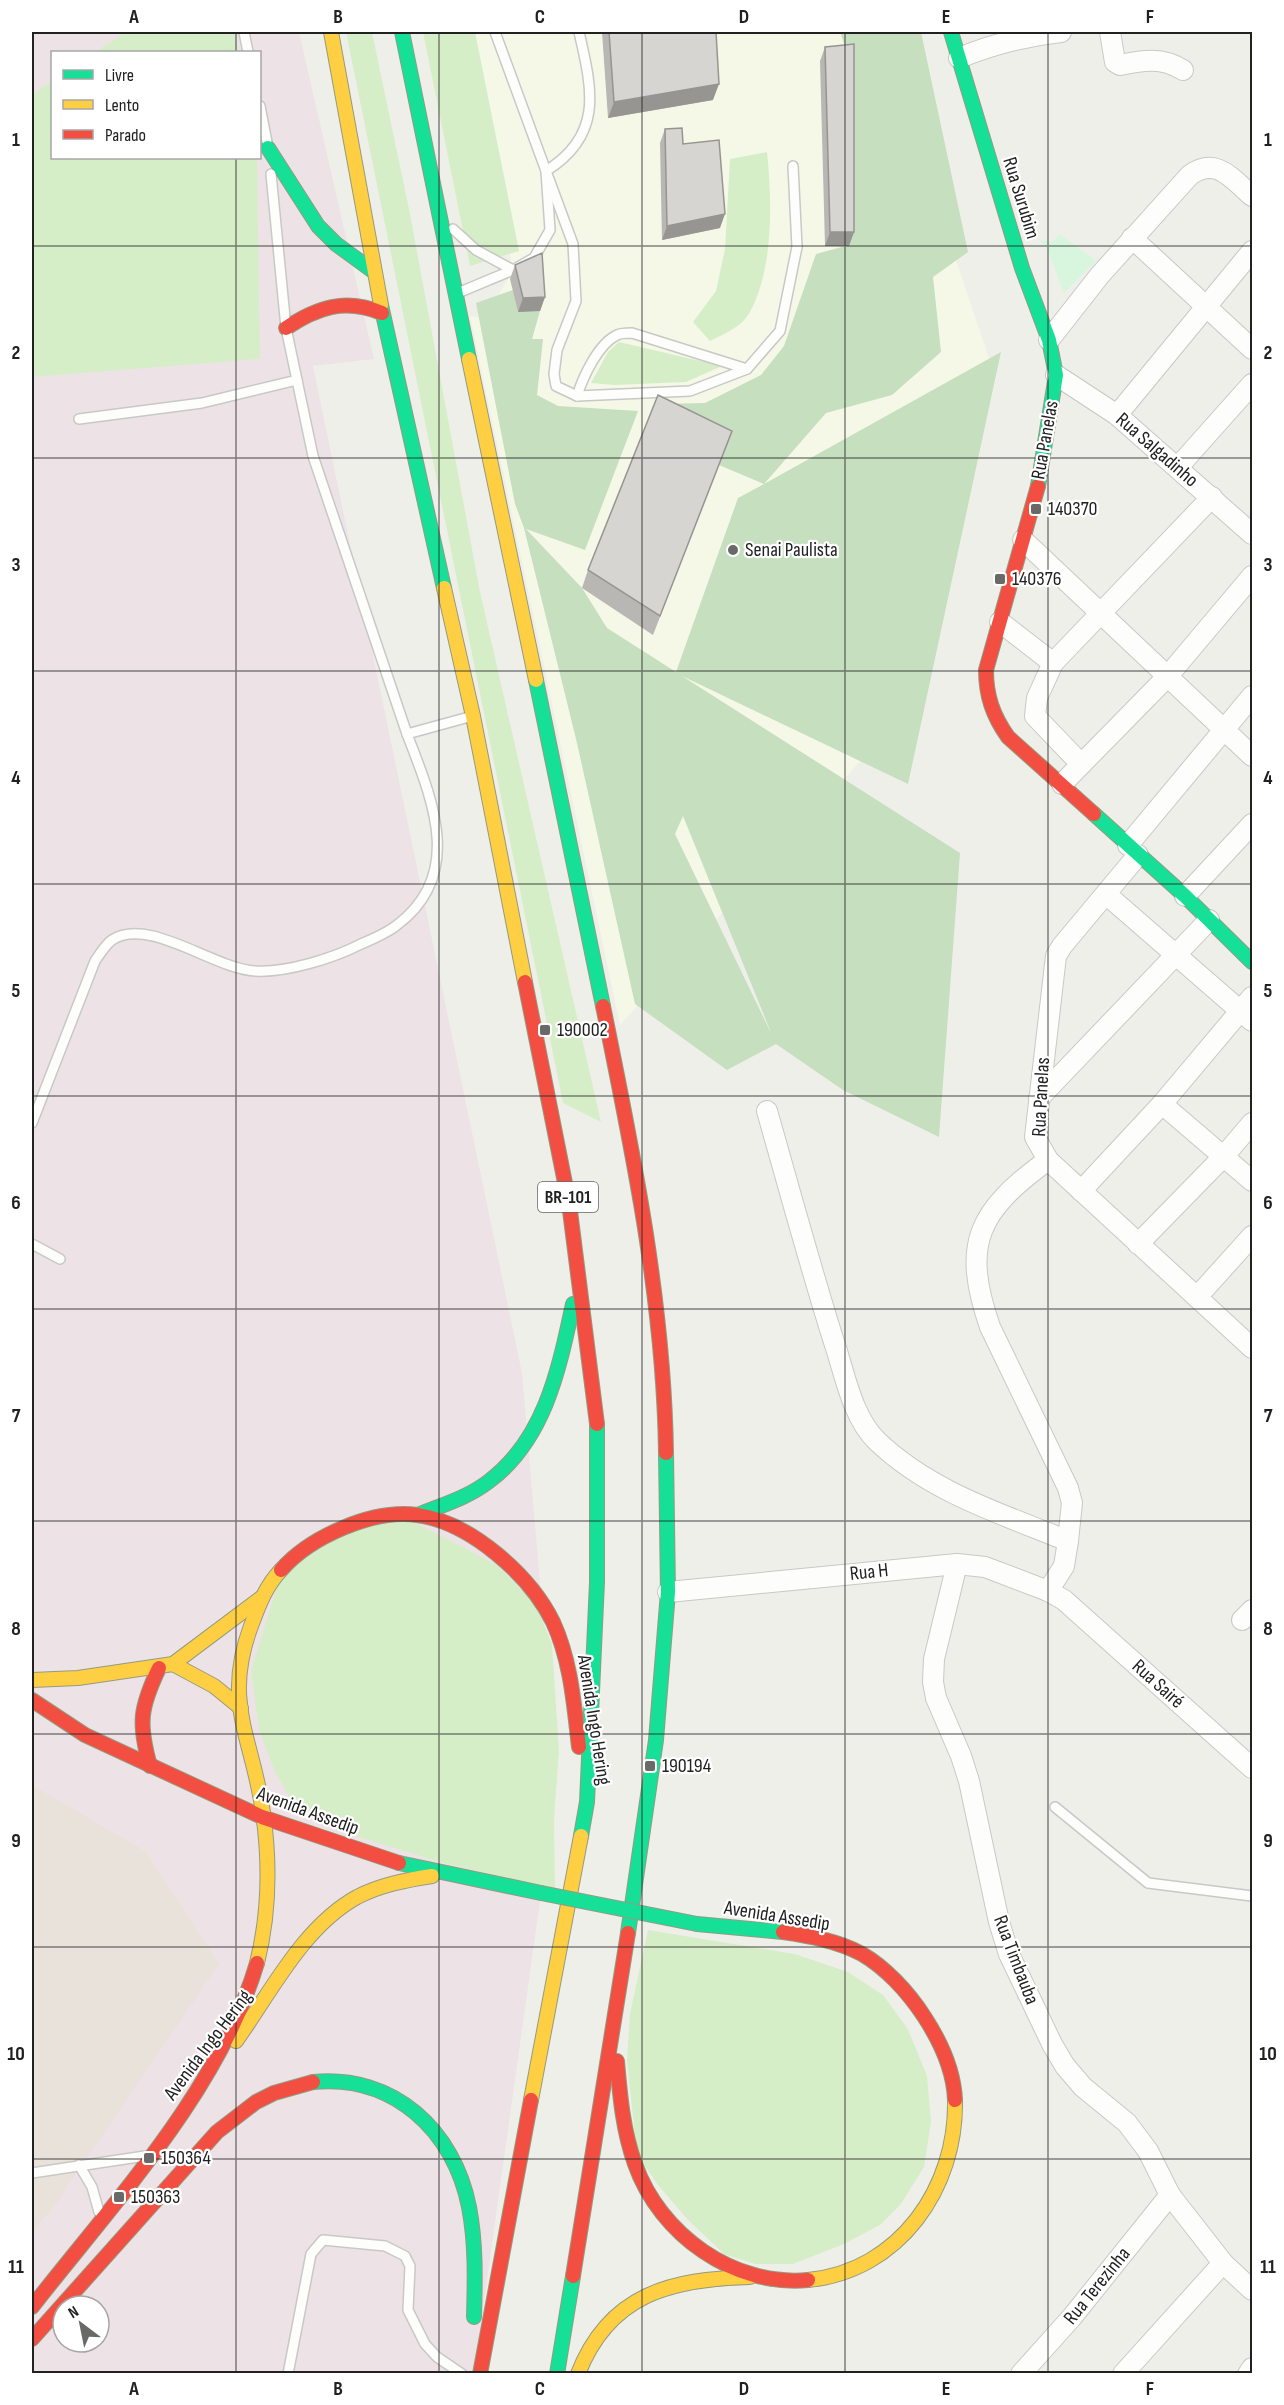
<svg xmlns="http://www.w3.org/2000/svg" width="1284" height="2405" font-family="'Sofia Sans Condensed',sans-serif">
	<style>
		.industrial { fill: #ede3e7; fill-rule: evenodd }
		.education { fill: #f5f8e6 }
		.military { fill: #e9e2da }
		.grass { fill: #d6eec8 }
		.forest { fill: #c5dfbf; fill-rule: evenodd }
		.park { fill: #d7f6dd }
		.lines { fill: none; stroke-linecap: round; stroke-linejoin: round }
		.lane-casing { stroke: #c8c8c6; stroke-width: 12 }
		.street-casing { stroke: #c8c8c6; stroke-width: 22 }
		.fast-casing { stroke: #949b80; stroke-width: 16 }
		.slow-casing { stroke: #949b80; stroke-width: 16 }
		.jam-casing { stroke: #949b80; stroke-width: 16 }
		.lane { stroke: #fdfdfc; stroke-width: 9 }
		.street { stroke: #fdfdfc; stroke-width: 20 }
		.fast { stroke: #16e098; stroke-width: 14 }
		.slow { stroke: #ffcf43; stroke-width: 14 }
		.jam { stroke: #f24e42; stroke-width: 14 }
		.fast-bridge-casing { stroke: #949b80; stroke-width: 16; stroke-linecap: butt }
		.fast-bridge { stroke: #16e098; stroke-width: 14 }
		.wall { fill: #b8b7b4 }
		.shaded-wall { fill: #969592 }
		.building { fill: #d6d5d1; stroke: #969592; stroke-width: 1.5 }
		.grid { fill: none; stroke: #212121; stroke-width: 1.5; stroke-opacity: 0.55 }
		.poi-dot { fill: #696967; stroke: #fff; stroke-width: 2 }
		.labels { text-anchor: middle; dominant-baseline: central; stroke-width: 4.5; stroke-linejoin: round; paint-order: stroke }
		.shield { fill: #fff; stroke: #646464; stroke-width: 1.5 }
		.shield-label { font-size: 18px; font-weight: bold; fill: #212121 }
		.street-label { font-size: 20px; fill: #212121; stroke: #fff }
		.poi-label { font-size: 20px; fill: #212121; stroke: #fff; text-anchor: start }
		.neatline { fill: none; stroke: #212121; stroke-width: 2 }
		.grid-label { font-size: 20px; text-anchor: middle; font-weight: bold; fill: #212121 }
	</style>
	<rect width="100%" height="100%" fill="#efefea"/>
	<path class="industrial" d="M32,32H299L374,359L313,366L522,1373L557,1780L474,2373L32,2374ZM52,52H260V158H52ZM63,2306H99V2342H63Z"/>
	<path class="education" d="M465,32H909L931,186L996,379L897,721L620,1025L470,316L488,319L490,310L513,270Z"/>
	<path class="military" d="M32,1785L145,1851L219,1964L55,2205L32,2232Z"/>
	<g class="grass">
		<path d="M126,32H234L239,52H95Z"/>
		<path d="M346,32H372L410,214L480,592L601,1122L563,1103Z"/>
		<path d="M423,32H475L519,251L470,266Z"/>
		<path d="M52,81V158H257L260,359L32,377V95Z"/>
		<path d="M767,152C772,201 774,267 750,312C742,327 724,334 710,341L693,322L716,291L725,249L730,159Z"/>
		<path d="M619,342L722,366L686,382L614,385L591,383L608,352Z"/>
		<path d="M412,1521L497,1565L536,1605L552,1644L559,1750L554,1820L555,1889L440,1862L339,1831L290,1798L275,1772L259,1730L251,1670L280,1577L344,1528Z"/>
		<path d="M648,1930L795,1954L848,1972L883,1995L908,2029L927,2076L931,2122L924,2167L901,2204L880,2225L844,2244L793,2264H755L724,2254L688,2220L658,2185L637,2155L627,2060L630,2014Z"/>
	</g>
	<path class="forest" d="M840,32H921L968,252L933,277L941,352L892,395L826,413L764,484L1001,352L908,784L682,676L960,853L939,1137L843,1090L776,1044L727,1070L635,1004L577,743L524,528L515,504L476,303L513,290L518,312L540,311L532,339H543L537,395L558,406L638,411L585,550L526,529L582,588L607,628L676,672L738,498L764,484L719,465L725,449L661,404L705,403L761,375L784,346L816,254L849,245V58ZM683,816L770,1030V1031L675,834Z"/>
	<path class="park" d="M1060,234L1096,261L1064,293L1047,248L1040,240L1052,242Z"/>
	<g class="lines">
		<defs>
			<g id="lane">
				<path d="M244,32L248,52"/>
				<path d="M579,32C592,89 604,135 546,171L573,244L576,301L557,350L554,374L556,386L577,396L690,391L747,369L780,331L797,247L793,166"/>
				<path d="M260,106L267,142"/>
				<path d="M271,174L286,328L313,456L407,734L469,717"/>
				<path d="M453,229L476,250L513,270"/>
				<path d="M460,292L513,270L534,258L550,230L546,171L495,32"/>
				<path d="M577,396C583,377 598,344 617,335C621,333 628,333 632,333L747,369"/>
				<path d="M79,419L202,403L297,380"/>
				<path d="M32,1123L95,961C100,954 105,945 112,940C149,916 214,969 255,971C286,973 334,958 361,944C373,939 387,933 397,925C465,874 432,799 407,734"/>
				<path d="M32,1244L60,1259"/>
				<path d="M1055,1807L1148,1883L1252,1896"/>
				<path d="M79,2165L92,2187L99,2212"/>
				<path d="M32,2173L145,2156"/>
				<path d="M288,2374L311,2254L323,2240L385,2246L405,2256L410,2266L408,2310L425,2344L437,2357L462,2374"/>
			</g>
			<g id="street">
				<path d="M1110,32L1115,62L1120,65C1144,60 1162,57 1183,70"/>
				<path d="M959,58C993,44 1024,36 1061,32"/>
				<path d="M1132,238L1252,349"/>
				<path d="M1049,340L1100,275L1190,175C1217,156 1232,179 1252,196"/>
				<path d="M1056,375L1117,415L1252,534"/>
				<path d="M1117,415L1252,251"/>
				<path d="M1178,467L1252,384"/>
				<path d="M1023,540L1252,756"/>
				<path d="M1000,622L1053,663L1212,497"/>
				<path d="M1053,663L1037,698L1035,716L1080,763"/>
				<path d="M1062,784L1167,677L1252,576"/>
				<path d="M1128,845L1252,696"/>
				<path d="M1138,855L1062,946L1056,956L1035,1137L1048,1160L1252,1348"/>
				<path d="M1107,895L1252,1021"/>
				<path d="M1185,896L1252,824"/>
				<path d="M1039,1098L1209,920"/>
				<path d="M1162,1104L1252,1181"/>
				<path d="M767,1111C789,1188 810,1266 834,1342C845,1374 852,1417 877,1441C930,1492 1002,1514 1068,1541L1064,1566L1048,1591"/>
				<path d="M1048,1160C978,1211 961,1243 990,1327L1068,1488L1072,1503L1068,1541"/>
				<path d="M1081,1191L1162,1104L1252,997"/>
				<path d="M1138,1244L1224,1156L1252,1123"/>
				<path d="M1197,1297L1252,1236"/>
				<path d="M957,1564L934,1659L933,1682L936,1698L961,1756L969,1781L999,1922L1009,1954L1052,2044L1065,2066L1083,2087L1127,2123L1148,2151L1170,2195L1223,2263L1252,2290"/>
				<path d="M668,1592L957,1564L985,1567L1048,1591L1064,1600L1252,1768"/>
				<path d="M1242,1620L1252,1610"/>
				<path d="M1021,2374L1072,2317L1170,2195"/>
				<path d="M1123,2374L1223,2263"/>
				<path d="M1248,2374L1252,2368"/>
			</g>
			<g id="fast">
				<path d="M402,32L469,359"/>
				<path d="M951,32L1022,268L1049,340L1056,375L1038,486"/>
				<path d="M268,148L318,226L336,244L373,271"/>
				<path d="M381,305L444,588"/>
				<path d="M536,680L603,1006"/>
				<path d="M1094,814L1185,896L1252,962"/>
				<path d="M418,1515C442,1505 467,1498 488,1482C545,1440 559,1369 573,1304"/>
				<path d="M581,1836L587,1802L597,1582V1424"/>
				<path d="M399,1863L541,1893"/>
				<path d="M697,1924L783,1932"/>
				<path d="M628,1933L656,1740L668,1592L666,1453"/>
				<path d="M313,2082C393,2074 454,2130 469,2207C476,2243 475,2280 474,2317"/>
				<path d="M557,2374L573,2276"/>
			</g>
			<g id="slow">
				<path d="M331,32L381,305"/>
				<path d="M469,359L536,680"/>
				<path d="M444,588L473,716L525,982"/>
				<path d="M173,1664L214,1686L241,1708"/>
				<path d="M32,1680L78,1678L173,1664L261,1598"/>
				<path d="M257,1963C269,1915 270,1862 263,1813C253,1738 222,1704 251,1626C259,1605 265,1587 281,1570"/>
				<path d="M236,2041C271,1992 303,1927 357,1897C380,1885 406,1880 432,1876"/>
				<path d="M531,2100L581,1836"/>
				<path d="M808,2280C900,2271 957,2187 955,2100"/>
				<path d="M578,2374C609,2294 671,2279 750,2277"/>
			</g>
			<g id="jam">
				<path d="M286,328C318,307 345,298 382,313"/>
				<path d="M1038,486L986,670C986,696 993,716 1008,737L1094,814"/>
				<path d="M525,982L569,1203L597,1424"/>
				<path d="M603,1006C633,1153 664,1302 666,1453"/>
				<path d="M281,1570C310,1537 372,1509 417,1515C470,1522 530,1575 553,1622C571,1661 574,1705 579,1747"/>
				<path d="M32,1700L85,1735L262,1817L399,1863"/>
				<path d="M150,1766C138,1723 140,1708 159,1668"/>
				<path d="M783,1932C810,1936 838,1941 862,1954C907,1980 953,2048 955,2100"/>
				<path d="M617,2061C620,2096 623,2131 635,2164C660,2235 734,2287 808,2280"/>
				<path d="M573,2276L628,1933"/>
				<path d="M32,2307C113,2203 219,2091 257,1963"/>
				<path d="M32,2339L217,2132L256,2102L274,2093L313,2082"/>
				<path d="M480,2374L531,2100"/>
			</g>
		</defs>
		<use href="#lane" class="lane-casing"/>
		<use href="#street" class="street-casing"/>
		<use href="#fast" class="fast-casing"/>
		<use href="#slow" class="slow-casing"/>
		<use href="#jam" class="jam-casing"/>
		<use href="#lane" class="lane"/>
		<use href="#street" class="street"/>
		<use href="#fast" class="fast"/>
		<use href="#slow" class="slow"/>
		<use href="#jam" class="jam"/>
		<defs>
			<path id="fast-bridge" d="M541,1893L697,1924"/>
		</defs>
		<use href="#fast-bridge" class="fast-bridge-casing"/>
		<use href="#fast-bridge" class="fast-bridge"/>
	</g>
	<g class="wall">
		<path d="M602,32H658L713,100L608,118Z"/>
		<path d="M825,47L854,232L849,246H825L820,61Z"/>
		<path d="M665,129L683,144L720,228L662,240L660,143Z"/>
		<path d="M515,265L545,297L540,311L518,312L510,279Z"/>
		<path d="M732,431L653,635L582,588L588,570Z"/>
	</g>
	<g class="shaded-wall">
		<path d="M719,84L713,100L608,118L614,102Z"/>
		<path d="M725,214L720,228L662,240L667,226Z"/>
		<path d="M830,232H854L849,246H825Z"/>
		<path d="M545,297L540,311L518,312L523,298Z"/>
	</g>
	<g class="building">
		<path d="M609,32H658V33L667,32H716L719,84L614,102Z"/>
		<path d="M854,44V232H830L825,47Z"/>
		<path d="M682,128L683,144L719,140L725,214L667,226L665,129Z"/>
		<path d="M542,253L545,297L523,298L515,265Z"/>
		<path d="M658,395L732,431L660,616L588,570Z"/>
	</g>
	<path class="grid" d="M236,32V52M439,32V2374M642,32V2374M845,32V2374M1048,32V2374M236,158V2374M32,246H1252M32,458H1252M32,671H1252M32,884H1252M32,1096H1252M32,1309H1252M32,1521H1252M32,1734H1252M32,1947H1252M32,2159H1252"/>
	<g class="poi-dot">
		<rect x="1030" y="503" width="12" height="12" rx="3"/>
		<circle cx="733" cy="550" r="6"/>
		<rect x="994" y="573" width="12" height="12" rx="3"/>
		<rect x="539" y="1024" width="12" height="12" rx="3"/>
		<rect x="644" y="1760" width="12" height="12" rx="3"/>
		<rect x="143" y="2152" width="12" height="12" rx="3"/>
		<rect x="113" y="2191" width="12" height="12" rx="3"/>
	</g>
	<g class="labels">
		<rect class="shield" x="538" y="1182" width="60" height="30" rx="4.5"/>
		<g class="shield-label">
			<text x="568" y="1197">BR-101</text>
		</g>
		<g class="street-label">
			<text transform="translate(1021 198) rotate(73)">Rua Surubim</text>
			<text transform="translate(1045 440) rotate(-80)">Rua Panelas</text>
			<text transform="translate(1157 450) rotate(41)">Rua Salgadinho</text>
			<text transform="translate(1041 1097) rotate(-87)">Rua Panelas</text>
			<text transform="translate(869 1572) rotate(-6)">Rua H</text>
			<text transform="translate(1158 1684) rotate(42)">Rua Sairé</text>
			<text transform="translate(594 1720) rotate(81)">Avenida Ingo Hering</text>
			<text transform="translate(308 1811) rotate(20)">Avenida Assedip</text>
			<text transform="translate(777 1916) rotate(9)">Avenida Assedip</text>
			<text transform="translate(1016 1960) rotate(69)">Rua Timbauba</text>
			<text transform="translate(208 2045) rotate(-53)">Avenida Ingo Hering</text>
			<text transform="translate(1097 2286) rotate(-51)">Rua Terezinha</text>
		</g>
		<g class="poi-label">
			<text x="1048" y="509">140370</text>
			<text x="745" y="550">Senai Paulista</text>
			<text x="1012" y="579">140376</text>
			<text x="557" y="1030">190002</text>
			<text x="662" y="1766">190194</text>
			<text x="161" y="2158">150364</text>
			<text x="131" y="2197">150363</text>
		</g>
	</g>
	<rect width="1284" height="2405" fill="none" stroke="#ffffff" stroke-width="66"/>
	<rect x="51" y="51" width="210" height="108" fill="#ffffff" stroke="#a6a6a6" stroke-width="1.5"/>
	<rect x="63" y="70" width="30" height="9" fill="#16e098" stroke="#a6a6a6" stroke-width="1.5"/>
	<text x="105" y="81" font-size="18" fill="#212121">Livre</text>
	<rect x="63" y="100" width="30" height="9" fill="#ffcf43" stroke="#a6a6a6" stroke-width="1.5"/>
	<text x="105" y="111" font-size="18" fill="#212121">Lento</text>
	<rect x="63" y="130" width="30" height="9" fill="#f24e42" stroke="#a6a6a6" stroke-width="1.5"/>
	<text x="105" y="141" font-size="18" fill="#212121">Parado</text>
	<g transform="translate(81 2324) rotate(328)"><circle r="28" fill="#ffffff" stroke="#a6a6a6" stroke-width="1.5"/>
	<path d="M0-4.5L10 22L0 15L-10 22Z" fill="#696967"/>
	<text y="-9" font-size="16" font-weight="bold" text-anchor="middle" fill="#212121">N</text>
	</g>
	<rect x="33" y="33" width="1218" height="2339" class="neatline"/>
	<g class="grid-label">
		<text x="134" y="23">A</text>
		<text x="338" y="23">B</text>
		<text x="540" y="23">C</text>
		<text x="744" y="23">D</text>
		<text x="946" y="23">E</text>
		<text x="1150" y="23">F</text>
		<text x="16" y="146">1</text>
		<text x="1268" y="146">1</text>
		<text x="16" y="359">2</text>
		<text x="1268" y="359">2</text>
		<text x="16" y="571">3</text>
		<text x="1268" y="571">3</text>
		<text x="16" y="784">4</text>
		<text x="1268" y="784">4</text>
		<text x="16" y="997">5</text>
		<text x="1268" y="997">5</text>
		<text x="16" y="1209">6</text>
		<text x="1268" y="1209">6</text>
		<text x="16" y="1422">7</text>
		<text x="1268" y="1422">7</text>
		<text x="16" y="1635">8</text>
		<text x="1268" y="1635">8</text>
		<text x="16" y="1847">9</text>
		<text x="1268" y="1847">9</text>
		<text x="16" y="2060">10</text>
		<text x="1268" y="2060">10</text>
		<text x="16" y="2273">11</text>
		<text x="1268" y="2273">11</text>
		<text x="134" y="2395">A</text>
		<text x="338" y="2395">B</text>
		<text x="540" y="2395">C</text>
		<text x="744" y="2395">D</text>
		<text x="946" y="2395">E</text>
		<text x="1150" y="2395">F</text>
	</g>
</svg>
